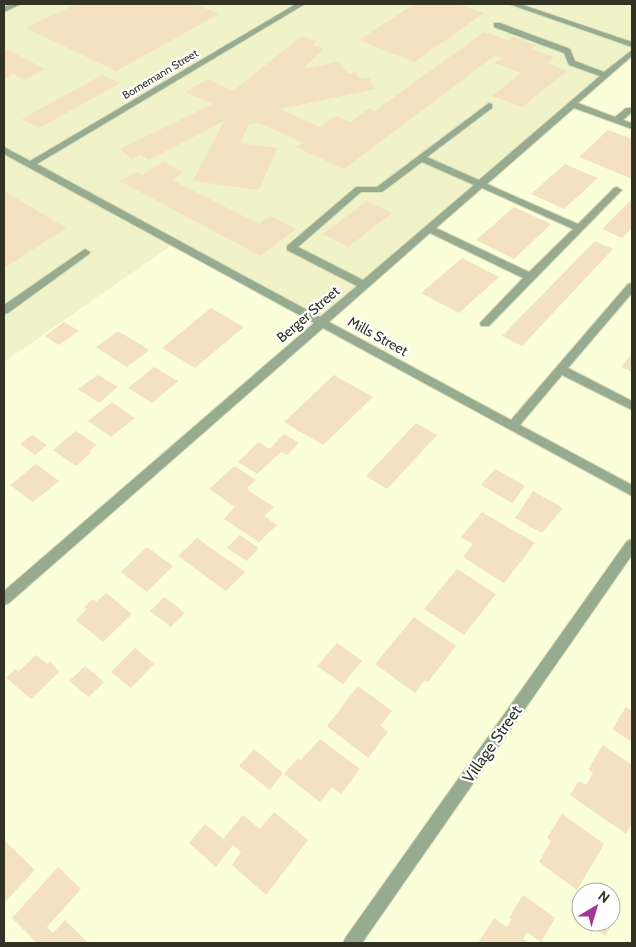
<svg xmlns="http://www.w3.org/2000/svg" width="636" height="947" font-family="Cabin,sans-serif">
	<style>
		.built { fill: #eff3c7 }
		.building { fill: #f3e1bf }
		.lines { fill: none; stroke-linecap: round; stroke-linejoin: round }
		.minor-casing { stroke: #d7dab8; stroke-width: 2 }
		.minor { fill: #96ab90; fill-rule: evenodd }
		.labels { text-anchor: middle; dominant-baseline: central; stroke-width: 4.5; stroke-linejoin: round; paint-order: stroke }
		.far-street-label { font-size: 11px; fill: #323324; stroke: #fff }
		.street-label { font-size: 14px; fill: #323324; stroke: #fff }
		.near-street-label { font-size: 16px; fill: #323324; stroke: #fff }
	</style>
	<rect width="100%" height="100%" fill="#fbffd9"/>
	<path class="built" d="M4,4H632V52L322,322L175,243L4,362Z"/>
	<g class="building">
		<path d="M76,4H194L219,14L116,71L26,28Z"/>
		<path d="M410,4H458L484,13L414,62L359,40L413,5Z"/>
		<path d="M484,32L508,40L513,37L536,45L531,49L554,57L547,63L567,71L522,107L492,96L521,73L495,63L502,58L495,55L344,169L296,147L303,143L260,123L249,124L240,143L277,148L259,190L193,181L224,121L149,160L141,155L132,159L120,149L213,104L185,92L208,79L233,91L302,36L317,41L313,45L323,49L303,69L338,62L348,74L356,72L360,79L369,78L375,89L280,109L320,127L336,116L350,122L370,108L375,111Z"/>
		<path d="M4,48L45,69L24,80L13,74L4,79Z"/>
		<path d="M102,75L120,83L39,128L22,119Z"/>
		<path d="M608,130L632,139V179L579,157Z"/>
		<path d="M163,162L183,172L172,180L259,224L270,216L296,229L260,256L120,181L136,172L142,175Z"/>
		<path d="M565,164L598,178L564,209L531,194Z"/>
		<path d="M4,191L66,228L4,268Z"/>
		<path d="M632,199V228L622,238L602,229Z"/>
		<path d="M367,201L392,213L348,247L323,234Z"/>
		<path d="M514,207L551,224L514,259L476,240Z"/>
		<path d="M595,241L613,249L522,346L502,336Z"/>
		<path d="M462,258L499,277L459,313L421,293Z"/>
		<path d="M211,308L244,327L195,368L162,348Z"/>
		<path d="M64,322L79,331L59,345L45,336Z"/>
		<path d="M118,331L149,350L127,367L96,347Z"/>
		<path d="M632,353V372L621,367Z"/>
		<path d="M154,367L178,381L152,403L128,388Z"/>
		<path d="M98,375L118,387L99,403L78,389Z"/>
		<path d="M334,375L373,397L323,445L284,422Z"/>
		<path d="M112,402L135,418L111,437L88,421Z"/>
		<path d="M416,423L437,435L387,489L366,476Z"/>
		<path d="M76,431L97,445L89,451L91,453L76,466L53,450Z"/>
		<path d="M284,434L299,443L287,455L281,452L257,474L238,462L259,442L269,449Z"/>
		<path d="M32,435L47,445L35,455L20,444Z"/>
		<path d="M36,464L59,481L33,502L10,485Z"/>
		<path d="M234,466L256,480L247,488L249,491L274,507L264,516L277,525L259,542L224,519L235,507L209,489Z"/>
		<path d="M495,469L525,486L512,503L481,485Z"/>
		<path d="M533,491L563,508L542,533L515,518Z"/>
		<path d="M482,512L535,543L504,583L463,557L473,544L461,537Z"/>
		<path d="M240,535L259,548L247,561L227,548Z"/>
		<path d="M197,538L245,572L226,591L178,556Z"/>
		<path d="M147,547L173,566L147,592L121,572Z"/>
		<path d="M457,569L496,594L464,635L424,609Z"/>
		<path d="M106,593L132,614L103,642L76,620L87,609L84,607L93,599L96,602Z"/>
		<path d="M164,597L185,613L171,627L150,611Z"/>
		<path d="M414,617L456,646L428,682L425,680L415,693L375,664Z"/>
		<path d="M337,643L362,661L343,684L317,666Z"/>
		<path d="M135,648L154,664L131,688L111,672Z"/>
		<path d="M36,655L47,664L50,661L59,672L31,699L6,678L16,669L18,672Z"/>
		<path d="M85,666L104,682L89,697L69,681Z"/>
		<path d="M358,686L392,711L380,726L388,732L368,758L327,726Z"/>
		<path d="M626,707L632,711V742L612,729Z"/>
		<path d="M320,739L360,769L341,794L332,787L320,802L284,774L298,758L301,760Z"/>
		<path d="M603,745L632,765V806L630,809L632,810V823L626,834L570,795L579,781L586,785L593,773L588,769Z"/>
		<path d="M254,749L283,773L270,790L239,766Z"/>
		<path d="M274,812L308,840L266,895L232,865L241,852L233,845L216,867L189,843L205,824L223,839L243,815L260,829Z"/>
		<path d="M562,814L604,844L577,890L539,862L551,841L547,838Z"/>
		<path d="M4,840L35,870L4,903Z"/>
		<path d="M58,867L81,889L47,927L53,933L65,920L88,943H37L12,918Z"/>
		<path d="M581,894V918L571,911Z"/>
		<path d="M523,895L555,918L541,942L527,932L523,939L529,943H478L494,918L507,927L512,919L509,918Z"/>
		<path d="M611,905L619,911L605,936L586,922H611Z"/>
	</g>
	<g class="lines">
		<defs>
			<g id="minor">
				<path d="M11,4H21L4,12V7Z"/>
				<path d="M296,4H305L37,164L320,317L357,286L287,250V246L356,187H377L489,103L492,104V108L427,157L479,180L600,76L569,65L564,53L494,27V23H500L570,49L575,61L604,72L632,50V56L578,103L615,117L626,108H632V112L623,120L632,123V129L574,108L487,184L578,224L614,188L617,187L622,190L489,326H481L480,323L523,278L430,233L329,322L511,420L628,284L632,283V293L568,368L632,401V410L562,375L520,425L632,485V496L323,328L9,603L4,605V591L314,323L4,154V147L30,161ZM422,162L474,185L363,280L298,247L361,192H382ZM482,188L573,229L529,272L436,228Z"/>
				<path d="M509,4H520L632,42V47Z"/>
				<path d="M85,249L90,252L89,254L8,313L4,314V305Z"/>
				<path d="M632,539V555L362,943H343L346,937L627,541Z"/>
			</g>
		</defs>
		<use href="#minor" class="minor-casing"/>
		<use href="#minor" class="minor"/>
	</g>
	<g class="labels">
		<g class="far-street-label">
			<text transform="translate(160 74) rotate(-31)">Bornemann Street</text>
		</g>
		<g class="street-label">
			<text transform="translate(308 314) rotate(-41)">Berger Street</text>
			<text transform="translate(378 336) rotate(29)">Mills Street</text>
		</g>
		<g class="near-street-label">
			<text transform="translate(492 744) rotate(-55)">Village Street</text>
		</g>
	</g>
	<rect width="636" height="947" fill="none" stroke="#323324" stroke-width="10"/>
	<g transform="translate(596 907) rotate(38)"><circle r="24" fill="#ffffff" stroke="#adada7"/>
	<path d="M0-4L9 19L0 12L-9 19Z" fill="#a43695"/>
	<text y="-8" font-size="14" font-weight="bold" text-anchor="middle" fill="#323324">N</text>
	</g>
</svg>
